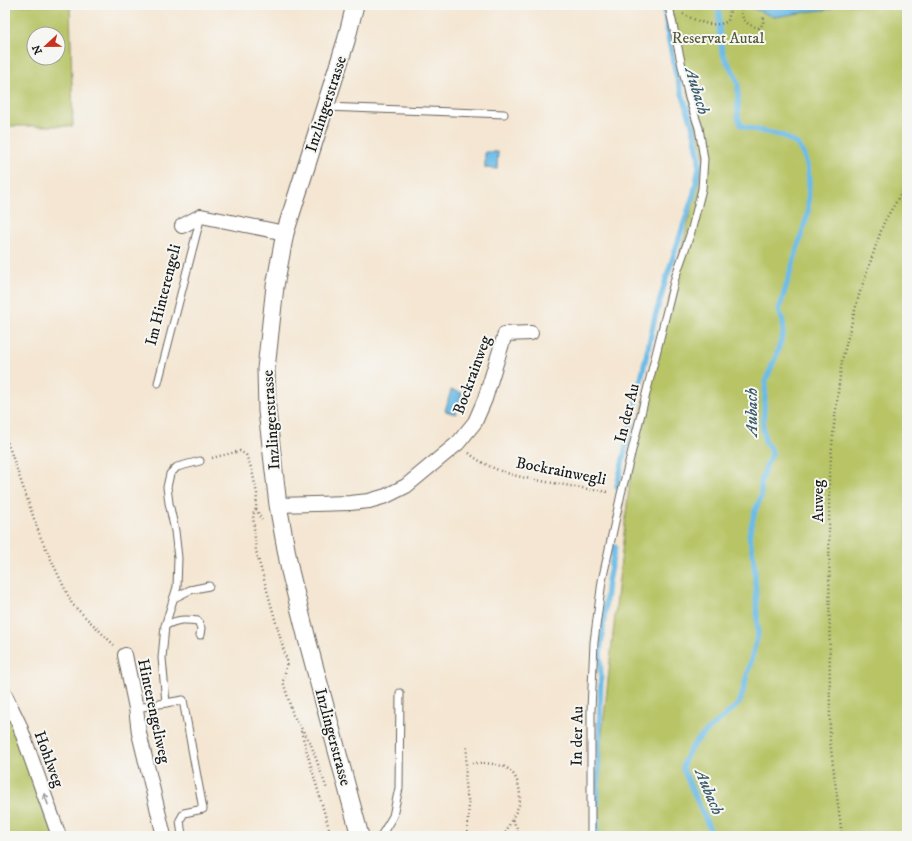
<svg xmlns="http://www.w3.org/2000/svg" width="912" height="841" font-family="'IM FELL DW Pica',serif">
	<style>
		.green { fill: #b8c466; stroke: #6a7041; fill-rule: evenodd }
		.water { fill: #6cbce7; stroke: #446c82 }
		.lines { fill: none; stroke-linecap: round; stroke-linejoin: round }
		.stream { stroke: #6cbce7; stroke-width: 5.5 }
		.service-casing { stroke: #68635c; stroke-width: 9 }
		.minor-casing { stroke: #68635c; stroke-width: 16 }
		.tertiary-casing { stroke: #68635c; stroke-width: 19 }
		.path { stroke: #68635c; stroke-width: 2.5; stroke-dasharray: 1 3; stroke-linecap: butt }
		.service { stroke: #fff; stroke-width: 7 }
		.minor { stroke: #fff; stroke-width: 14 }
		.tertiary { stroke: #fff; stroke-width: 17 }
		.oneway { stroke: #999 }
		.labels { text-anchor: middle; dominant-baseline: central; stroke-width: 4; stroke-linejoin: round; paint-order: stroke }
		.park-label { font-size: 16px; fill: #535736; stroke: #f6f6f2 }
		.street-label { font-size: 16px; fill: #1c1c1c; stroke: #f6f6f2 }
		.water-label { font-size: 17px; font-style: italic; fill: #3c5c6d; stroke: #f6f6f2 }
	</style>
	<rect width="100%" height="100%" fill="#f6f6f2"/>
	<filter id="ink" filterUnits="userSpaceOnUse"><feTurbulence type="fractalNoise" baseFrequency=".025" numOctaves="2"/><feDisplacementMap in="SourceGraphic" scale="8" xChannelSelector="R" yChannelSelector="G"/><feConvolveMatrix kernelMatrix="1 2 1 2 8 2 1 2 1" color-interpolation-filters="sRGB"/></filter>
	<filter id="wash" filterUnits="userSpaceOnUse"><feTurbulence type="fractalNoise" baseFrequency=".012" numOctaves="4" result="noise"/><feDisplacementMap in="SourceGraphic" scale="16" xChannelSelector="R" yChannelSelector="G"/><feGaussianBlur stdDeviation="0.9" result="paint"/><feColorMatrix in="noise" values="0 0 0 0 0 0 0 0 0 0 0 0 0 0 0 0 0 1.4 0 .05"/><feComposite in="paint" operator="in"/></filter>
	<g filter="url(#wash)">
		<rect width="100%" height="100%" fill="#f4e6d2"/>
		<g class="green">
			<path d="M5,5H70L73,126H5ZM34,34H58V58H34Z"/>
			<path d="M668,5H907V836H591L634,441L704,159Z"/>
			<path d="M5,701L55,836H5Z"/>
		</g>
		<g class="water">
			<path d="M748,5H836L832,9L812,11L775,17L749,7Z"/>
			<path d="M485,152H498L497,169L485,168Z"/>
			<path d="M451,390L462,393L456,414L445,411Z"/>
		</g>
		<g class="lines">
			<g class="stream">
				<path d="M617,486L655,317L667,276L694,193L699,168V157L693,127L687,108L677,78L668,36L664,5"/>
				<path d="M597,836V808L601,678L600,654L608,581L615,547"/>
				<path d="M713,836L683,769C684,742 724,720 740,702L758,634L754,559L749,535L755,511L761,497V482L766,466L772,454V451L765,442L763,425L766,380L776,356L783,334V322L779,310L808,213L809,182L808,168L804,156L797,144L781,135L748,128L741,125L738,117V85L735,75L724,57L720,42L719,24V5"/>
			</g>
		</g>
	</g>
	<g filter="url(#ink)">
		<g class="lines">
			<defs>
				<g id="service">
					<path d="M326,107L504,114"/>
					<path d="M158,383L201,216"/>
					<path d="M174,598L190,590L209,586"/>
					<path d="M165,626C177,619 185,619 198,621L201,628L200,635"/>
					<path d="M166,703L162,658L165,626L177,587L178,558L175,531L169,503L167,487L170,474L177,467L200,461"/>
					<path d="M136,708L183,700L203,809L184,813L180,820L182,836"/>
					<path d="M381,836L393,816L399,788L400,693"/>
					<path d="M591,836V710L594,642L602,581L621,494L675,278L691,232L702,189L704,159L699,128L689,98L671,16L669,5"/>
				</g>
				<g id="minor">
					<path d="M182,226L201,216L285,233"/>
					<path d="M278,505L350,503L369,501L386,496L406,486L458,443L475,422L485,399L505,334L531,333"/>
					<path d="M125,655L136,708L139,733L164,836"/>
					<path d="M5,695L19,724L59,836"/>
				</g>
				<path id="tertiary" d="M355,5L346,41L285,233L275,286L266,369L267,411L278,505L290,571L307,639L360,836"/>
			</defs>
			<use href="#service" class="service-casing"/>
			<use href="#minor" class="minor-casing"/>
			<use href="#tertiary" class="tertiary-casing"/>
			<g class="path">
				<path d="M740,5C742,20 744,24 759,28L763,24L764,15"/>
				<path d="M683,14C697,21 713,29 728,21L731,5"/>
				<path d="M5,435L40,536L72,604L114,645"/>
				<path d="M469,453C493,474 529,479 559,484C576,487 592,490 609,492"/>
				<path d="M212,458L240,451L246,455L252,470L257,494L256,508L253,515L256,551L282,644L287,661L285,673L283,681L293,715L310,742L327,789"/>
				<path d="M256,509L262,520"/>
				<path d="M301,731L331,836"/>
				<path d="M472,763C482,763 493,763 502,766C518,771 522,792 519,805C517,810 514,815 512,819"/>
				<path d="M467,836L469,804L465,786L467,745"/>
				<path d="M504,836L512,819L521,836"/>
				<path d="M842,836L830,741L829,478L834,425L842,360L859,295L884,222L905,187L907,179"/>
			</g>
			<use href="#service" class="service"/>
			<use href="#minor" class="minor"/>
			<use href="#tertiary" class="tertiary"/>
		</g>
		<defs><path id="oneway-shaft" d="M-6 0H5M1.5-3L5.5 0L1.5 3" fill="none" stroke-width="1.6" stroke-linecap="round" stroke-linejoin="round"/></defs>
		<use class="oneway" href="#oneway-shaft" transform="translate(46 799) rotate(-110)"/>
	</g>
	<g class="labels">
		<g class="park-label">
			<text x="718" y="38">Reservat Autal</text>
		</g>
		<g class="street-label">
			<text transform="translate(326 104) rotate(-72)">Inzlingerstrasse</text>
			<text transform="translate(163 295) rotate(-76)">Im Hinterengeli</text>
			<text transform="translate(472 375) rotate(-70)">Bockrainweg</text>
			<text transform="translate(627 413) rotate(-76)">In der Au</text>
			<text transform="translate(271 420) rotate(-94)">Inzlingerstrasse</text>
			<text transform="translate(561 471) rotate(11)">Bockrainwegli</text>
			<text transform="translate(818 501) rotate(-90)">Auweg</text>
			<text transform="translate(154 711) rotate(78)">Hinterengeliweg</text>
			<text transform="translate(577 736) rotate(-89)">In der Au</text>
			<text transform="translate(333 737) rotate(75)">Inzlingerstrasse</text>
			<text transform="translate(49 759) rotate(70)">Hohlweg</text>
		</g>
		<g class="water-label">
			<text transform="translate(697 91) rotate(73)">Aubach</text>
			<text transform="translate(752 412) rotate(-90)">Aubach</text>
			<text transform="translate(709 792) rotate(67)">Aubach</text>
		</g>
	</g>
	<rect width="912" height="841" fill="none" stroke="#f6f6f2" stroke-width="20"/>
	<g transform="translate(46 46) rotate(248)"><circle r="19" fill="#f6f6f2" stroke="#9f9f9c"/>
	<path d="M0-3L7 15L0 10L-7 15Z" fill="#c8321e"/>
	<text y="-6" font-size="11" font-weight="bold" text-anchor="middle" fill="#1c1c1c">N</text>
	</g>
</svg>
